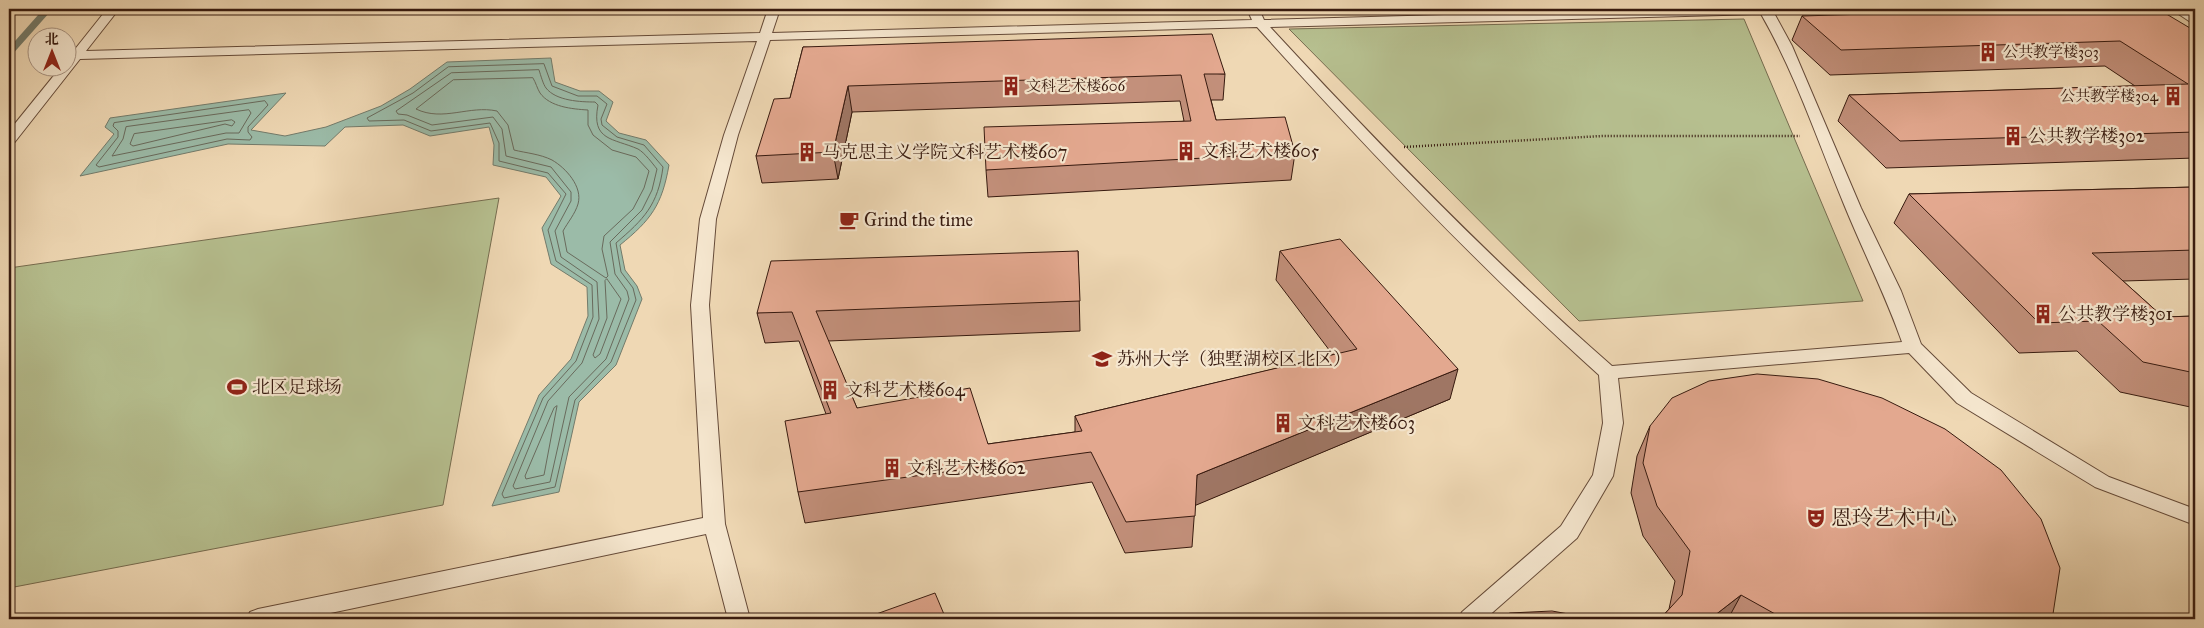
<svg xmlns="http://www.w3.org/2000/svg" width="2204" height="628" font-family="'IM FELL Great Primer','Noto Serif SC',serif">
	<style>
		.green { fill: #b6bf8f; stroke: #766c4f }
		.water { fill: #9bbba8; stroke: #737b6b }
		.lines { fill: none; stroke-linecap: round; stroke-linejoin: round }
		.shore { stroke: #696a5c; stroke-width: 1 }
		.stream { stroke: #737b6b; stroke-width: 7 }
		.service-casing { stroke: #654a38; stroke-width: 2 }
		.path { stroke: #371a0f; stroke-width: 2.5; stroke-dasharray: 1 2; stroke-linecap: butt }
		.service { fill: #f5e6ce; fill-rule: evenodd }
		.wall { fill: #c3907b; stroke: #371a0f }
		.shaded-wall { fill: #9f7664; stroke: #371a0f }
		.building { fill: #e3a88f; stroke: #371a0f }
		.labels { text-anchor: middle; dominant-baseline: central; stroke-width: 4.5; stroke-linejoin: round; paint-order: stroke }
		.far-poi-label { font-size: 15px; fill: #371a0f; stroke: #f5e6ce; text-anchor: start }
		.poi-label { font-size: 18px; fill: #371a0f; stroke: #f5e6ce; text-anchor: start }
		.near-poi-label { font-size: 21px; fill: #371a0f; stroke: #f5e6ce; text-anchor: start }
	</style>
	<rect width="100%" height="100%" fill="#efd8b4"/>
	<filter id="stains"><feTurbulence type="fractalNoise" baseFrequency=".004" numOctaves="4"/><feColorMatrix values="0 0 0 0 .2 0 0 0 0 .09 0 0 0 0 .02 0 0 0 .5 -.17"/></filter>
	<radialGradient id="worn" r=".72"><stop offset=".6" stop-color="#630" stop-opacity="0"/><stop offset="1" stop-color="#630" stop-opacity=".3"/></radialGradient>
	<g class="green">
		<path d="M1744,19L1863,301L1579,321L1289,29Z"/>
		<path d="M499,198L443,505L9,588V268Z"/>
	</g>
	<path class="water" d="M551,58L555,82L580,91H599L613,102L606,121L619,133L646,140L669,165C662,205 651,220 620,245L625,270L637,286L642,299L616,365L579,402L559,492L492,506L539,395L571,359L588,316L587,287L551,264L542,228L561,196L546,177L493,165L494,145L489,127L430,136L403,125L345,127L325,146L228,144L80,176L114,134L105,127L110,118L286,93L251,130L285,136L326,127L381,106L410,89L447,62Z"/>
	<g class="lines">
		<g class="shore">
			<path d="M544,64L552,86L578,96H597L607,104L601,119L602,125L617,137L644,145L663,167C658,205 644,219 616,243L621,272L633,288L636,300L611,362L575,400L555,487L504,498L502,494L543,398L576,361L593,317L592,285L556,261L548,230L566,194L548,173L499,161V143L490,123L431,131L404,120L369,121L367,118L413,93L448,67Z"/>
			<path d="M539,70C541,76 543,84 546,88C556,101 581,102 595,102L598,105C591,141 613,138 638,149C645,153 652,163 657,169L652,190L642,210L610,242L615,274L627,291L629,299L606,359L569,397L550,482L515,489L513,486L548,401L582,363L599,319L597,282L561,257L555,231L571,201V192L551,167L506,156L502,129L493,117L432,125L407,115L398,114L396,111L451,73Z"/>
			<path d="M533,78C536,83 537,88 540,93C550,107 572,109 588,110V125L593,135L612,150L636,157L649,171L644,188L633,209L604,236L602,249L608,276L606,278L567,252L563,231C568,222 575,214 578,204C583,187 566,168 552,160C540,154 526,153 514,150L508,125L497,111C469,105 443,122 416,109L453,80Z"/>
			<path d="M265,101L268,105L248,127V132L252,137L250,140L227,139L99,167L96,165L118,137V131L113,126L114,123Z"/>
			<path d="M249,110L251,113L239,133H226L112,156L123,139L126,127Z"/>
			<path d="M232,120L235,122L232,126L225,124L133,146L130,144L134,134Z"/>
			<path d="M607,279L621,299L600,354L595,358L593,355L607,318L605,281Z"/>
			<path d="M557,406L544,475L526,479L525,476L554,408Z"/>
		</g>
		<path class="stream" d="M9,53L48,9"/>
		<defs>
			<g id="service">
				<path d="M107,9H119L86,51L760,33L768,9H780L772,33L1252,20L1247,9H1259L1264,20L1668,9H1802L1796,13H1774L1792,46L1861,208L1901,291L1921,344L1971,393L2109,477L2195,509V525L2095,487L1957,403L1909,353L1618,378L1623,423L1613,476L1577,538L1485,619H1459L1462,612L1561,526L1593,475L1603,423L1599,375C1478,266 1366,148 1257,27L770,40L738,135L716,219L709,305L725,524L750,619H728L706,534L302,619H247L250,612L258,609L703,518L691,305L700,219L724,135L757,41L80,59L14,143L9,144V131L60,68H68V58ZM1761,14C1795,73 1817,139 1843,202C1862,249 1885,294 1902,342L1612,366C1491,260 1379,145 1270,27Z"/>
				<path d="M2171,9H2185L2195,16V25Z"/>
			</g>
		</defs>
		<use href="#service" class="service-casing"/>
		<path class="path" d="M1404,147L1602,136H1800"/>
		<use href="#service" class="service"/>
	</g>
	<g class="wall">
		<path d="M1802,16L2195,31V158L1886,168L1838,121L1849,95L2135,86L2105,66L1830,75L1792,40Z"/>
		<path d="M803,47L1225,74L1223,100H1211L1216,120L1295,153L1291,180L988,197L986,170L1184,121L1180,101L852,112L838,179L762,183L756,156L790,98Z"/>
		<path d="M2195,187V279L2123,281L2163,317L2195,316V408L2120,392L2077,351L2019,353L1894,223L1909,194Z"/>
		<path d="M1078,251L1080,331L828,341L857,408L988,444L1075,432V416L1333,355L1276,280L1280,251L1450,399L1195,505L1192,547L1125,553L1092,482L805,523L798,492L826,414L799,341L765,343L757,313Z"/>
		<path d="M1650,426L2048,619H1660L1669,609L1675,581L1643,536L1631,493L1637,456Z"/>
	</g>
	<g class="shaded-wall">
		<path d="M848,86L852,112L838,179L833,152Z"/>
		<path d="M1458,369L1450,399L1194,506L1197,475Z"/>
		<path d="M1741,595L1728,619H1710Z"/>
	</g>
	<g class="building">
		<path d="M2028,9H2158L2195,31V109H2191L2195,112V132L1900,141L1849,95L2188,84L2120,41L1841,50L1802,16Z"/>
		<path d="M1212,34L1225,74H1204L1216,120L1285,117L1295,153L986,170L984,127L1191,121L1181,75L848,86L833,152L756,156L774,99L790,98L803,47Z"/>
		<path d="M2195,187V250L2092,253L2163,317L2195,316V373L2143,362L2098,321L2039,323L1909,194Z"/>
		<path d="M1340,239L1458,369L1197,475L1195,516L1126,522L1091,452L798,492L785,421L831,413L792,312L757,313L771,261L1078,251L1080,301L816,311L857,408L970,388L988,444L1082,431L1075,416L1357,349L1280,251Z"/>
		<path d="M1757,374L1818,379L1882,398L1945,429L2001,470L2041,519L2060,568L2053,614L2047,619H1784L1741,595L1710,619H1660L1682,595L1690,551L1657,506L1643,463L1650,426L1672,398L1709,381Z"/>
		<path d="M935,593L946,619H868V617Z"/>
		<path d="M1552,611L1596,619H1493L1510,613Z"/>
	</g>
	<defs>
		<symbol id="building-bare" viewBox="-9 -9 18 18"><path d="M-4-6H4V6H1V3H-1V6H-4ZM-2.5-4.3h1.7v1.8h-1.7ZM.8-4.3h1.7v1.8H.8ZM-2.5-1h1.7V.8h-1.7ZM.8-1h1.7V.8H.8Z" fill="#8f2418" stroke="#f5e6ce" stroke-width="2.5" paint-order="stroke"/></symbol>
		<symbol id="cafe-bare" viewBox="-9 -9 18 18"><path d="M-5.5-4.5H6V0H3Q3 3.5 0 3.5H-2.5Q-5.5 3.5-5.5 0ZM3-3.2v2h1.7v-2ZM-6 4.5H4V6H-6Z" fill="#8f2418" stroke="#f5e6ce" stroke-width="2.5" paint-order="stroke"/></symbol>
		<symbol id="university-bare" viewBox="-9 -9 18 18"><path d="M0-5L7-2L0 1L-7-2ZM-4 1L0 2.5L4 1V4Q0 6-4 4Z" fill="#8f2418" stroke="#f5e6ce" stroke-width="2.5" paint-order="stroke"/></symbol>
		<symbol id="stadium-bare" viewBox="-9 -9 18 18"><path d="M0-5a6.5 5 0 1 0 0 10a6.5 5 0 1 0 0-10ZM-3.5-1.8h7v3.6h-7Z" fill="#8f2418" stroke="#f5e6ce" stroke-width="2.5" paint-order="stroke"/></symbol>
		<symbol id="theatre-bare" viewBox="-9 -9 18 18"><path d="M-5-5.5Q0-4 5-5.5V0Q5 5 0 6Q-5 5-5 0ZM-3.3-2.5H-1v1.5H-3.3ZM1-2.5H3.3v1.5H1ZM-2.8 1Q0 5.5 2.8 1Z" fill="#8f2418" stroke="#f5e6ce" stroke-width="2.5" paint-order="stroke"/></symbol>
	</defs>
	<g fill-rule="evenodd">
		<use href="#building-bare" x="1974" y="38" width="28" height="28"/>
		<use href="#building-bare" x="997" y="72" width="28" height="28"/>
		<use href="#building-bare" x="2159" y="82" width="28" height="28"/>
		<use href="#building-bare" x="1999" y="122" width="28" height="28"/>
		<use href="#building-bare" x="1172" y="137" width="28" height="28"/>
		<use href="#building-bare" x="793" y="138" width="28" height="28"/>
		<use href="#cafe-bare" x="835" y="206" width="28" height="28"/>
		<use href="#building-bare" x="2029" y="300" width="28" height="28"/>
		<use href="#university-bare" x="1088" y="345" width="28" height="28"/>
		<use href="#stadium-bare" x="223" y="373" width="28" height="28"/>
		<use href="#building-bare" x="816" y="376" width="28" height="28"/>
		<use href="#building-bare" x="1269" y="409" width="28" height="28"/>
		<use href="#building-bare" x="878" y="454" width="28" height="28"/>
		<use href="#theatre-bare" x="1802" y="504" width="28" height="28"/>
	</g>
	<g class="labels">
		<g class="far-poi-label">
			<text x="2003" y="52">公共教学楼303</text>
			<text x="1026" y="86">文科艺术楼606</text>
			<text x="2158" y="96" text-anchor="end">公共教学楼304</text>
		</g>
		<g class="poi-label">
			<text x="2028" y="136">公共教学楼302</text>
			<text x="1201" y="151">文科艺术楼605</text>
			<text x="822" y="152">马克思主义学院文科艺术楼607</text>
			<text x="864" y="220">Grind the time</text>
			<text x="2058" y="314">公共教学楼301</text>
			<text x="1117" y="359">苏州大学（独墅湖校区北区）</text>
			<text x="252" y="387">北区足球场</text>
			<text x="845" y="390">文科艺术楼604</text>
			<text x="1298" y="423">文科艺术楼603</text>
			<text x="907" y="468">文科艺术楼602</text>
		</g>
		<g class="near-poi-label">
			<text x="1831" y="518">恩玲艺术中心</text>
		</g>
	</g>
	<rect width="2204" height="628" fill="none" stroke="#efd8b4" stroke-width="30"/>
	<rect x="10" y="10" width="2184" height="608" fill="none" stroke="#371a0f" stroke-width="2.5"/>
	<rect x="15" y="15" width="2174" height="598" fill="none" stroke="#371a0f"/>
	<g transform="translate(52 52)"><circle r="24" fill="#f5e6ce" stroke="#a99482"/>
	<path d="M0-4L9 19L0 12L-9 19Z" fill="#8f2418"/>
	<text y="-8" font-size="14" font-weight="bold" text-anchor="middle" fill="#371a0f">北</text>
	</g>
	<rect width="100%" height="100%" filter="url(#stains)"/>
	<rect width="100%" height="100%" fill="url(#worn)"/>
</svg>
